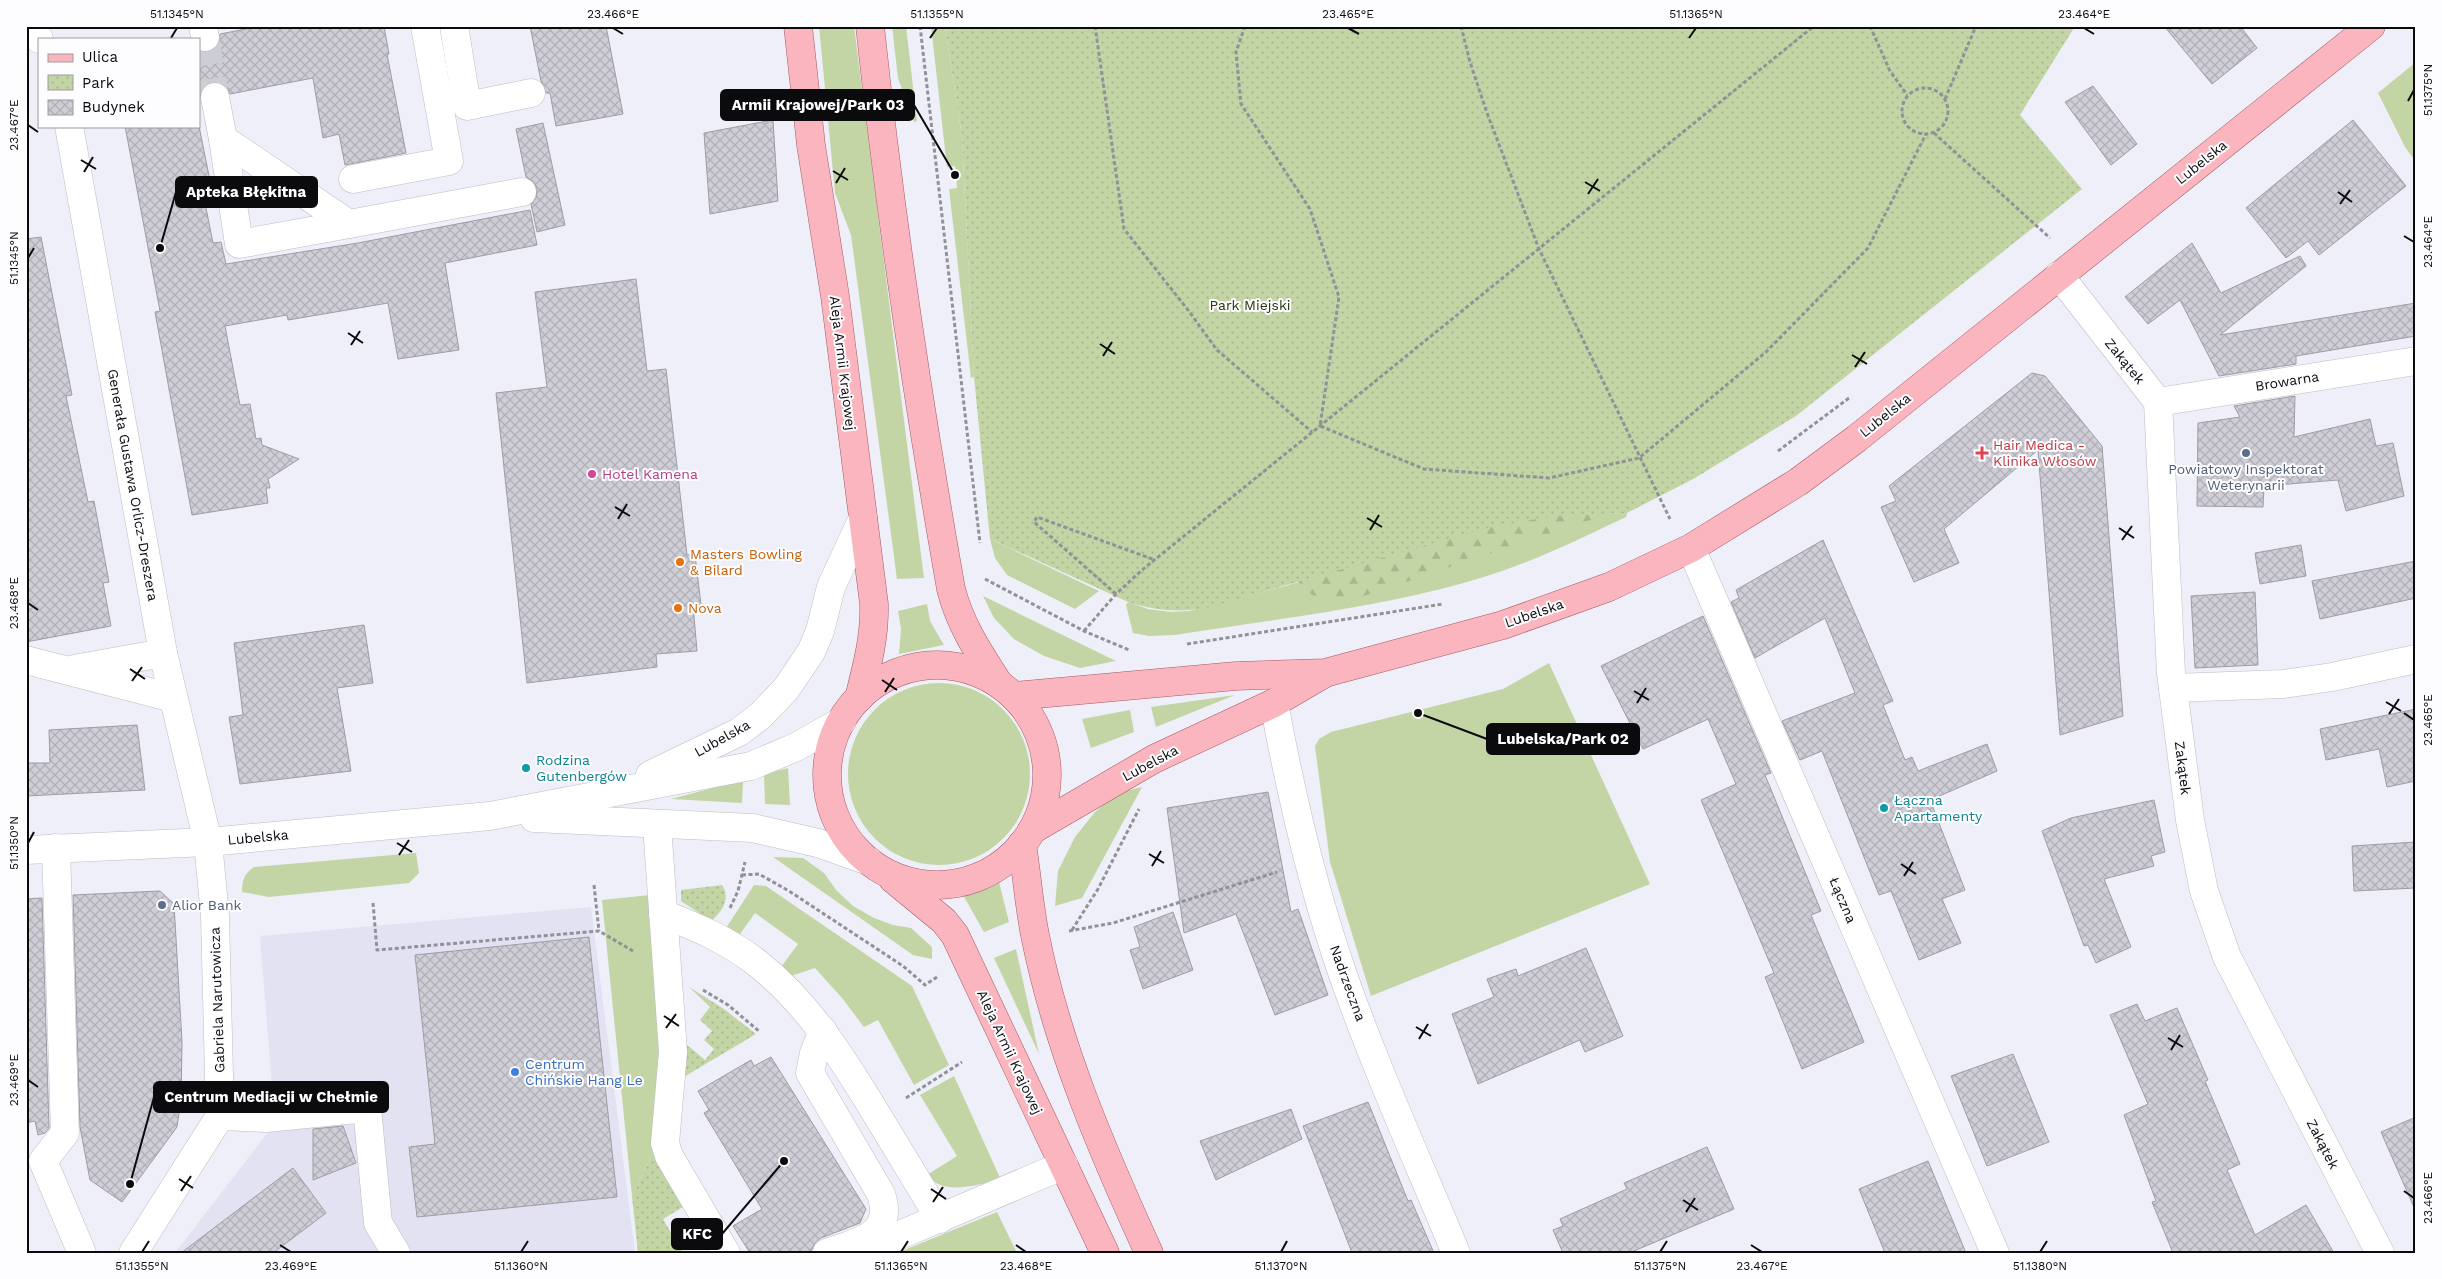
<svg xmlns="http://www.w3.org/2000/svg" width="2442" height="1279" font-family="'Work Sans',sans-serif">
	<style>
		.built { fill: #e2e2f3 }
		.grass { fill: #c3d5a5 }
		.forest { fill: url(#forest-firs) }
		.park { fill: url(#park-dots) }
		.building { fill: url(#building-cross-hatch); stroke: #9e9ca5 }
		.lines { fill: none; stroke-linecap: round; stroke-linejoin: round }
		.minor-tunnel { stroke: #cdcdd6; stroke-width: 28; stroke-dasharray: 28 14; stroke-linecap: butt }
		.minor-casing { stroke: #bcbcc6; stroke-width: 29 }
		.major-casing { stroke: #a45a64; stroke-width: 29 }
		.path { stroke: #919198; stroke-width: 3; stroke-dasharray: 4 2.5; stroke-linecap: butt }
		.minor { stroke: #fff; stroke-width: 28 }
		.major { stroke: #fab5be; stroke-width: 28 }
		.ticks { fill: none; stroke: #0b0b0e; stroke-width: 2 }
		.health-dot { fill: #e0444e; stroke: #fdfdff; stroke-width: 2 }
		.service-dot { fill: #5c6f8a; stroke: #fdfdff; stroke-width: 2 }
		.hotel-dot { fill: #d1479c; stroke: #fdfdff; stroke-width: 2 }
		.food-dot { fill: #e8710a; stroke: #fdfdff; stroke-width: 2 }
		.culture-dot { fill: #0f9aa8; stroke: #fdfdff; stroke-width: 2 }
		.shop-dot { fill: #3f7fe0; stroke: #fdfdff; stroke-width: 2 }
		.labels { text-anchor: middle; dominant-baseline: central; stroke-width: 4; stroke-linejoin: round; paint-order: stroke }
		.street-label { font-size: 14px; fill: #0b0b0e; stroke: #fdfdff }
		.park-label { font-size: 14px; fill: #29340f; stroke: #fdfdff }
		.health-label { font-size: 14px; fill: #be3a42; stroke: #fdfdff; text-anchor: start }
		.service-label { font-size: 14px; fill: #4e5e75; stroke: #fdfdff }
		.hotel-label { font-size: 14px; fill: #b23c85; stroke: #fdfdff; text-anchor: start }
		.food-label { font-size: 14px; fill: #c56008; stroke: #fdfdff; text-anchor: start }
		.culture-label { font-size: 14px; fill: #0d838f; stroke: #fdfdff; text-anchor: start }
		.shop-label { font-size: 14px; fill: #366cbe; stroke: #fdfdff; text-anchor: start }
		.leader { fill: none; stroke: #0b0b0e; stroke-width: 2 }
		.callout-dot { fill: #0b0b0e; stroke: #fdfdff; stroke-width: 2 }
		.callout { fill: #0b0b0e; stroke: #0b0b0e; stroke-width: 2 }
		.callout-label { font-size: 15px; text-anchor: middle; font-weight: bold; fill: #fff }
		.neatline { fill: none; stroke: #0b0b0e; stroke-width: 2 }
		.ticks-label { font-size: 12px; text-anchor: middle; fill: #0b0b0e }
	</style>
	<defs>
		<pattern id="forest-firs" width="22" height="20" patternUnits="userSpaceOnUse" patternTransform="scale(1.25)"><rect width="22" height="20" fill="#c3d5a5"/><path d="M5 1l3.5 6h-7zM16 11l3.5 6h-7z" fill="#a6b68d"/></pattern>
		<pattern id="park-dots" width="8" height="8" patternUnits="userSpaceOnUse" patternTransform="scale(1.25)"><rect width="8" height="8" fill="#c3d5a5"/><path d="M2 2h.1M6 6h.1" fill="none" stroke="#a6b68d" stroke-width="1.8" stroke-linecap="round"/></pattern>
		<pattern id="building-cross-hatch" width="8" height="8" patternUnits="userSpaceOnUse" patternTransform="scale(1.25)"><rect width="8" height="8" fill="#cfcdd6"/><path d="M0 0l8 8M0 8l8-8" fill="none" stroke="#b0afb6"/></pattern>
	</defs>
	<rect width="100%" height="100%" fill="#efeff9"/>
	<path class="built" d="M591,907L635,1253H175L275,1123L260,936Z"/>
	<g class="grass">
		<path d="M819,26H854L924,578L897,579L851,235L835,193Z"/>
		<path d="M892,26H906L917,121L914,122L898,78Z"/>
		<path d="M931,26H945L962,137L974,377L971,378L949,189L957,188L955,166L947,167Z"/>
		<path d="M2416,62V162L2405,147L2378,93Z"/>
		<path d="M1627,513L1626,517C1582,538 1539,559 1493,574C1392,607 1280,618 1175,635L1149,636L1133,633L1126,605L1128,602L1148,609L1171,612L1189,611L1285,586L1486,528L1554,516Z"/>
		<path d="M990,539L1099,591L1075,609L1007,575L995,558Z"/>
		<path d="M983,596L1116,661L1080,668L1044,656L1014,639L994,618Z"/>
		<path d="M927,604L930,621L944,645L899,654L901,629L898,611Z"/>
		<path d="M1549,663L1650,884L1371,996L1330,862L1315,746L1319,739L1331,732L1503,689Z"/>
		<circle cx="939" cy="774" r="91"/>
		<path d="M1235,695L1156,727L1151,707Z"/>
		<path d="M1130,710L1134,732L1091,748L1082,719Z"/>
		<path d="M788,768L790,805L765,804L764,774Z"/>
		<path d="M743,780L742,803L671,799Z"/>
		<path d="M1142,787L1082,898L1055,906L1058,871L1075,837L1095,812L1117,793Z"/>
		<path d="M416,853L419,873L409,883L269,897L242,892C242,880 244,874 254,867Z"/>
		<path d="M773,857L803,858L824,873L836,890L853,906L874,918L893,925L911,928L932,947V959L913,955Z"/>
		<path d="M999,882L1009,922L984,932L963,895Z"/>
		<path d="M754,885L766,886L912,986L949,1065L914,1085L878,1020L864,1027L842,998L815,968L791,976L781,967L798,944L755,913L738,937L726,928Z"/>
		<path d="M650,895L662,1062L655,1148L632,1196L602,900Z"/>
		<path d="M1016,949L1039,1054L994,958Z"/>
		<path d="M954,1076L1001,1180C977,1184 944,1197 927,1175L957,1156L920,1095Z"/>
		<path d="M997,1212L1017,1253H897Z"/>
	</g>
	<path class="forest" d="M1644,502L1346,602L1312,595L1296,579L1316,532Z"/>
	<g class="park">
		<path d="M945,26H2075L2020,115L2082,189L1796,416L1695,478L1627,513L1554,516L1486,528L1210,607C1180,613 1156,611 1128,602L990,539L974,377L962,137Z"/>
		<path d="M722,885C731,899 722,912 711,921L681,901V890Z"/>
		<path d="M689,987L724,1009L756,1034L682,1078L680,1039L705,1060L714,1049L704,1040L712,1031L700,1020L710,1007Z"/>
		<path d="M655,1148L688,1204L663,1219L683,1253H638L632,1196Z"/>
	</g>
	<g class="building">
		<path d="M261,26H384L389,54H387L406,153L345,165L339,134L323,138L313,78L230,94L226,86L221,82H212L204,86L199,100V51L207,52L215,49L219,43L220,34Z"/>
		<path d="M530,26H606L623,114L556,126L550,93H546L541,81Z"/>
		<path d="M2164,26H2240L2257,48L2212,84Z"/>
		<path d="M2093,86L2137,144L2111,165L2065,102Z"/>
		<path d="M773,120L778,201L710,214L704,133Z"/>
		<path d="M2353,120L2406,186L2319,255L2308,241L2286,258L2246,208Z"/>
		<path d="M543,123L565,225L537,232L531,204L536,198L537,189L534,182L526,177L516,129Z"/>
		<path d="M125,126H199L210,181L201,183L213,243L221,242L226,264L358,243L530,210L537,245L445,263L459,350L398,359L388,303L288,320L287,315L225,326L240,405L250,404L256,439L261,438L262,445L299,459L268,479L270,488H266L268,503L192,515L155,312L160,311Z"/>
		<path d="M41,237L72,395L66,396L88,502L94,501L109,582L103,583L111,626L26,642V239Z"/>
		<path d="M2192,243L2221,293L2300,256L2306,266L2220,335L2416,303V336L2296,356V364L2219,376L2180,300L2148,324L2125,297Z"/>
		<path d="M636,279L647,371L666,369L687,555H695L701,605H693L697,651L656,654L657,667L527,683L496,393L547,387L535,292Z"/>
		<path d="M2032,373L2045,376L2102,446L2123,716L2060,735L2038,450L1944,529L1959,563L1914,582L1881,507L1896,501L1889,486Z"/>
		<path d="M2295,396L2294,437L2370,419L2376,446L2393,443L2404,496L2346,511L2338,480L2264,486L2263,507L2197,506L2198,423L2240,417L2234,406Z"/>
		<path d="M1823,540L1893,701L1883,705L1905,760L1912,757L1918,771L1987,744L1997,771L1930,800L1965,890L1942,899L1961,943L1919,960L1891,891L1879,895L1822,751L1800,760L1782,721L1855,693L1825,618L1755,658L1731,602L1739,598L1736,590Z"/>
		<path d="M2301,545L2306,576L2260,584L2255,553Z"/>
		<path d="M2416,561V598L2320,619L2312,581Z"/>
		<path d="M2255,592L2258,665L2195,668L2191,596Z"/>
		<path d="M1703,616L1771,773L1765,775L1821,911L1811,915L1864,1042L1802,1069L1765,977L1774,973L1701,800L1736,784L1708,719L1643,749L1601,666Z"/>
		<path d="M364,625L373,683L337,688L351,771L240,784L229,717L243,715L234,643Z"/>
		<path d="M2416,709V781L2387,787L2379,749L2326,760L2320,729Z"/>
		<path d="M137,725L145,790L26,796V763H50L49,730Z"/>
		<path d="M1268,792L1291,912L1298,909L1328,995L1275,1015L1236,914L1184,933L1167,808Z"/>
		<path d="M2154,800L2165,852L2151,856L2154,866L2104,879L2131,947L2096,963L2088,945L2084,946L2042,831L2071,818Z"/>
		<path d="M2416,842V888L2354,891L2352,846Z"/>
		<path d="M160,891L174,904L182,1042L181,1100L177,1127L122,1202L90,1180L80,1127L73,895Z"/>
		<path d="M42,898L49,1128L45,1133L38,1135L35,1121L26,1123V899Z"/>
		<path d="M1173,912L1193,970L1143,989L1130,950L1140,947L1134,927Z"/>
		<path d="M589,937L617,1197L417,1217L409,1147L435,1144L415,955Z"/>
		<path d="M1586,948L1623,1036L1585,1052L1580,1040L1478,1084L1452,1014L1494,997L1487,979L1516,969L1518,976Z"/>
		<path d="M2137,1004L2145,1021L2177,1008L2208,1080L2205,1081L2240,1164L2227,1170L2255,1235L2306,1205L2334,1253H2173L2152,1202L2156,1201L2124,1115L2148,1104L2110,1015Z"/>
		<path d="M2013,1054L2049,1142L1987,1166L1951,1076Z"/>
		<path d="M771,1057L866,1209L860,1223L821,1238L815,1243L810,1253H750L733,1226L762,1209L704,1113L709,1110L698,1091L751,1060L754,1066Z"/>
		<path d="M1368,1102L1408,1201L1411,1200L1434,1253H1352L1303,1126Z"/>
		<path d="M1291,1109L1302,1139L1216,1180L1200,1141Z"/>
		<path d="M2416,1117V1212L2381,1132Z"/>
		<path d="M343,1126L356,1163L313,1180V1129Z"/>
		<path d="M1707,1147L1734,1209L1629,1253H1563L1553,1230L1563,1226L1560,1219L1627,1189L1624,1183Z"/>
		<path d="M1928,1161L1966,1253H1885L1859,1189Z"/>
		<path d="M293,1168L326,1213L273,1253H181Z"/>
	</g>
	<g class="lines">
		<path class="minor-tunnel" d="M205,37L215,97"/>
		<defs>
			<g id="minor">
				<path d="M27,26L39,39"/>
				<path d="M203,26L205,37"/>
				<path d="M454,26L467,106L531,93"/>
				<path d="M215,97L223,139L349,224L522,192"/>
				<path d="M69,126L163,653L208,842L215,916L220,1116L133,1253"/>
				<path d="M223,139L239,244L349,224"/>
				<path d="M353,179L449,161L425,26"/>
				<path d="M2059,275L2158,402L2171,673L2190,820L2204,891L2227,957L2380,1253"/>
				<path d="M2158,402L2416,361"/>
				<path d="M1691,548L1995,1253"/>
				<path d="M26,660L173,698"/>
				<path d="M74,669L163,653"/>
				<path d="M2173,688L2284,684L2332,677L2416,659"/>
				<path d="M1274,703C1291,795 1312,886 1343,975C1376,1069 1418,1161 1456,1253"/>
				<path d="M650,775L739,732L760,716L786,689L811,652L820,631L831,587L863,518"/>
				<path d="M534,818L753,828L818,843L869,861"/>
				<path d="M657,825L673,1052L665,1143L669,1156L726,1253"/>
				<path d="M56,848L65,1133L43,1161L82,1253"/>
				<path d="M26,850L208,842L490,816L751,766L796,747L842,721"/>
				<path d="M663,914C697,927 729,941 757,963C809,1004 843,1059 877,1115C898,1150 919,1184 940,1219"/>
				<path d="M823,1031L814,1053L810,1073L881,1194C895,1236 857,1242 827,1253"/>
				<path d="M220,1116L266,1118L367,1108L378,1223L396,1253"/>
				<path d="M860,1252L1064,1165"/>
			</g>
			<g id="major">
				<path d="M798,26L811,145L835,296L874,604C875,637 867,666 859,698"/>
				<path d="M870,26C890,215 918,402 951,589C960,625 979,653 999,684"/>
				<circle cx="937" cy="775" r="110"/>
				<path d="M1014,696L1236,676L1325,673L1503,625L1609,587L1691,548L1798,482L1856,439L2371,26"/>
				<path d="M1032,830L1154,759L1274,703L1322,675"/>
				<path d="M1022,844C1027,875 1029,905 1035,935C1057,1046 1102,1150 1149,1253"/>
				<path d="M893,879L944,921L955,935L1105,1253"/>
			</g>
		</defs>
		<use href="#minor" class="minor-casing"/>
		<use href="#major" class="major-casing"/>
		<g class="path">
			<path d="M920,26L980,543"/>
			<path d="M1095,26L1124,229L1188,310L1217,350L1312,432"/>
			<path d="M1245,26L1236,52L1241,104L1310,209L1339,297L1320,426L1424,469L1549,478L1639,458L1766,352L1868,248L1926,134"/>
			<path d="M1461,26L1470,62L1487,113L1539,249L1670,519"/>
			<path d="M1870,26L1890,71L1907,95"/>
			<circle cx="1925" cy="111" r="23"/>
			<path d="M1945,99L1976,26"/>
			<path d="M1934,133L2050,238"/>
			<path d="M1778,451L1849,398"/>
			<path d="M985,579L1084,631L1129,650"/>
			<path d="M1116,594L1034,522L1037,517L1155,560"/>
			<path d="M1084,631L1116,594L1142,570L1814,26"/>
			<path d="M1187,644L1443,604"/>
			<path d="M742,875L759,874L789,891L903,966L925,985L937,977"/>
			<path d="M594,885L599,931"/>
			<path d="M373,903L377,950L599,931L633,951"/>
			<path d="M730,908L738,891L745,862"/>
			<path d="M1072,930L1098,889L1139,809"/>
			<path d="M1069,931L1113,923L1277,872"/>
			<path d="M703,990L728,1005L760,1032"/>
			<path d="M906,1098L962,1062"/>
		</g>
		<use href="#minor" class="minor"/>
		<use href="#major" class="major"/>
	</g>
	<path class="ticks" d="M613,28L623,34M1348,28L1359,34M2084,28L2094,34M171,38L177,28M930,38L937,28M1689,38L1696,28M2408,101L2414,90M28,125L38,132M81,160L96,169M833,171L848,180M84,172L93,157M1585,182L1600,191M836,183L845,168M2338,192L2352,202M1588,194L1598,179M2340,204L2350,190M2404,236L2414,242M28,258L34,248M348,333L363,343M1100,344L1115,354M351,345L360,331M1852,355L1867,364M1103,356L1112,342M1855,367L1865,352M615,507L630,516M1367,518L1382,527M618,519L627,504M2119,528L2134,538M1370,530L1379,515M2122,540L2132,526M28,603L38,610M130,669L145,679M882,680L897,690M132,681L142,667M1634,691L1649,700M885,692L894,678M2386,702L2401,711M1637,703L1646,688M2404,713L2414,720M2389,714L2399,699M28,843L34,832M397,843L412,852M1149,854L1164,863M399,855L409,840M1901,864L1916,874M1152,866L1161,851M1904,876L1913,862M664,1016L679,1026M1416,1027L1431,1036M666,1028L676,1014M2168,1038L2183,1047M1419,1039L1428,1024M2171,1050L2180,1035M28,1080L38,1087M179,1179L193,1188M931,1189L946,1199M181,1191L191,1176M2404,1191L2414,1198M1683,1200L1698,1210M933,1202L943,1187M1686,1212L1695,1198M280,1245L291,1252M1016,1245L1026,1252M1751,1245L1762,1252M142,1252L149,1241M521,1252L528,1241M901,1252L908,1241M1281,1252L1287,1241M1660,1252L1667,1241M2040,1252L2047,1241"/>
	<path class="health-dot" d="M1979.5 445.5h5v5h5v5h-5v5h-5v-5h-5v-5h5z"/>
	<g class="service-dot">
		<circle cx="2246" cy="453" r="5"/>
		<circle cx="162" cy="905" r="5"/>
	</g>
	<circle class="hotel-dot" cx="592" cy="474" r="5"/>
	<g class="food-dot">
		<circle cx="680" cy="562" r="5"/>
		<circle cx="678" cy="608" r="5"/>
	</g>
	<g class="culture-dot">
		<circle cx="526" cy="768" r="5"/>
		<circle cx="1884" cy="808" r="5"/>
	</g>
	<circle class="shop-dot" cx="515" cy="1072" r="5"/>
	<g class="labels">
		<g class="street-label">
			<text transform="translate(2201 162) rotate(-39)">Lubelska</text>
			<text transform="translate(2125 361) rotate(51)">Zakątek</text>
			<text transform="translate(843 363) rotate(83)">Aleja Armii Krajowej</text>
			<text transform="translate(2287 381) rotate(-9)">Browarna</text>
			<text transform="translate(1885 415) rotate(-39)">Lubelska</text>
			<text transform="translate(133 485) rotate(80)">Generała Gustawa Orlicz-Dreszera</text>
			<text transform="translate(1534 613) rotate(-19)">Lubelska</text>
			<text transform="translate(722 738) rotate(-29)">Lubelska</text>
			<text transform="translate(1150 763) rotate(-28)">Lubelska</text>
			<text transform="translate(2183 768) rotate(83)">Zakątek</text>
			<text transform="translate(258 837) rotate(-5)">Lubelska</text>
			<text transform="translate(1843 900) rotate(67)">Łączna</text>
			<text transform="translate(1348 983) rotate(70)">Nadrzeczna</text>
			<text transform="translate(217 1000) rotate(-92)">Gabriela Narutowicza</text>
			<text transform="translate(1010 1052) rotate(65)">Aleja Armii Krajowej</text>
			<text transform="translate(2323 1144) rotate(63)">Zakątek</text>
		</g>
		<g class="park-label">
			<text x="1250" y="305">Park Miejski</text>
		</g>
		<g class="health-label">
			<text x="1993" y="445">Hair Medica -<tspan x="1993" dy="16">Klinika Włosów</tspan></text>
		</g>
		<g class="service-label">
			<text x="2246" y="469">Powiatowy Inspektorat<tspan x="2246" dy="16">Weterynarii</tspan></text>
			<text x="172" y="905" text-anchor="start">Alior Bank</text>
		</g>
		<g class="hotel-label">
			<text x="602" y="474">Hotel Kamena</text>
		</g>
		<g class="food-label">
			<text x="690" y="554">Masters Bowling<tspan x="690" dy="16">&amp; Bilard</tspan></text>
			<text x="688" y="608">Nova</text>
		</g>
		<g class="culture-label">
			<text x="536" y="760">Rodzina<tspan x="536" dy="16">Gutenbergów</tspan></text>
			<text x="1894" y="800">Łączna<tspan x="1894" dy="16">Apartamenty</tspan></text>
		</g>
		<g class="shop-label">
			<text x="525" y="1064">Centrum<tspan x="525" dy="16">Chińskie Hang Le</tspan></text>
		</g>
	</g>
	<path class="leader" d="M955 175L914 105M160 248L176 192M1418 713L1487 739M130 1184L154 1097M784 1161L722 1234"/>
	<g class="callout-dot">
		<circle cx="955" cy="175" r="5"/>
		<circle cx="160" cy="248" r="5"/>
		<circle cx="1418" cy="713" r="5"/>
		<circle cx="130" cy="1184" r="5"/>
		<circle cx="784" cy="1161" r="5"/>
	</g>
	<g class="callout">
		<rect x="721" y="90" width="193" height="30" rx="5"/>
		<rect x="176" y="177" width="141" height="30" rx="5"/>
		<rect x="1487" y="724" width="152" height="30" rx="5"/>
		<rect x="154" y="1082" width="234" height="30" rx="5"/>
		<rect x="672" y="1219" width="50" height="30" rx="5"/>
	</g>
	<g class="callout-label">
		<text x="818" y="110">Armii Krajowej/Park 03</text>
		<text x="246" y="197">Apteka Błękitna</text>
		<text x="1563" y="744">Lubelska/Park 02</text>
		<text x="271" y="1102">Centrum Mediacji w Chełmie</text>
		<text x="697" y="1239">KFC</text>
	</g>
	<rect width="2442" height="1279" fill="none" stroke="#fdfdff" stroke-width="55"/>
	<rect x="38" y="38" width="162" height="90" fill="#fdfdff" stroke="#9c9c9f"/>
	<rect x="48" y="54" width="25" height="8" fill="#fab5be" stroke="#9c9c9f"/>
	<text x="82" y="62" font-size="15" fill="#0b0b0e">Ulica</text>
	<rect x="48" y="75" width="25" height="15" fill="url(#park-dots)" stroke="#9c9c9f"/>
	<text x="82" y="88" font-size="15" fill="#0b0b0e">Park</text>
	<rect x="48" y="100" width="25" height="15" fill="url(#building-cross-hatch)" stroke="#9c9c9f"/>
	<text x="82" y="112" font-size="15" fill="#0b0b0e">Budynek</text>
	<rect x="28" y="28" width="2386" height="1224" class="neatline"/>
	<g class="ticks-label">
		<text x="177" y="18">51.1345°N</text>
		<text x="613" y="18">23.466°E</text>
		<text x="937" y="18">51.1355°N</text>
		<text x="1348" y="18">23.465°E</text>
		<text x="1696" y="18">51.1365°N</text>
		<text x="2084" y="18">23.464°E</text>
		<text transform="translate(2428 90) rotate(-90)" y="4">51.1375°N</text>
		<text transform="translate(14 125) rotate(-90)" y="4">23.467°E</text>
		<text transform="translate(2428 242) rotate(-90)" y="4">23.464°E</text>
		<text transform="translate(14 258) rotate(-90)" y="4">51.1345°N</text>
		<text transform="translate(14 603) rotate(-90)" y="4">23.468°E</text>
		<text transform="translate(2428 720) rotate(-90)" y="4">23.465°E</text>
		<text transform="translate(14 843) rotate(-90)" y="4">51.1350°N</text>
		<text transform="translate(14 1080) rotate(-90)" y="4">23.469°E</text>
		<text transform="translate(2428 1198) rotate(-90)" y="4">23.466°E</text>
		<text x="142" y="1270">51.1355°N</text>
		<text x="291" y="1270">23.469°E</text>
		<text x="521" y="1270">51.1360°N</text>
		<text x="901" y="1270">51.1365°N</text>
		<text x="1026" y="1270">23.468°E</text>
		<text x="1281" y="1270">51.1370°N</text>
		<text x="1660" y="1270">51.1375°N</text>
		<text x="1762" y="1270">23.467°E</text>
		<text x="2040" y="1270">51.1380°N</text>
	</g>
</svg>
